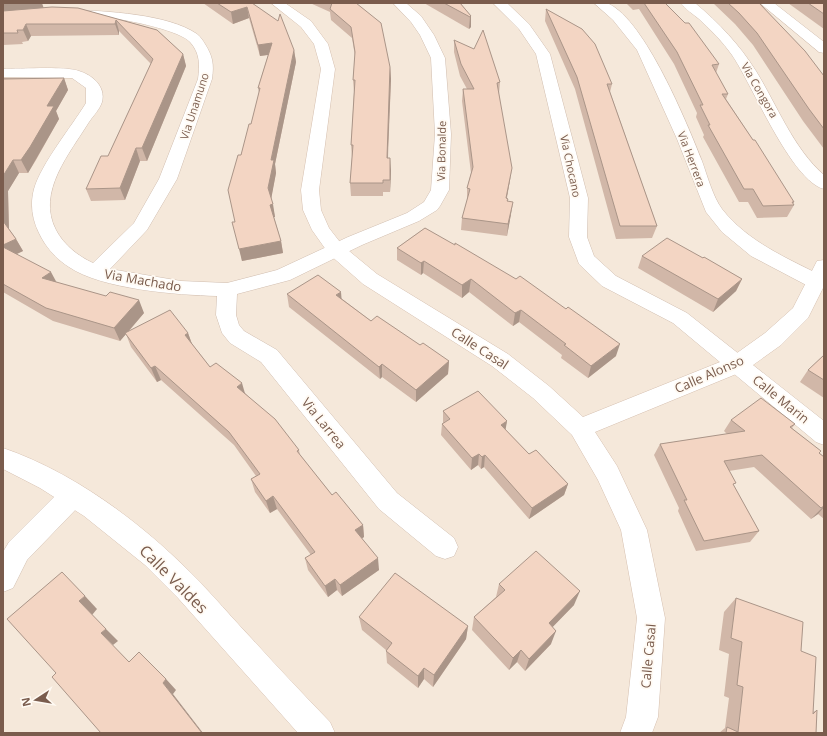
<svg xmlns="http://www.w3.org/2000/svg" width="827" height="736" font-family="'Open Sans',sans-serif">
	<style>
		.residential { fill: #f5e8da }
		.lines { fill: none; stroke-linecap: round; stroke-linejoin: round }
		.street-casing { stroke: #d1beb0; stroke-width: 1 }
		.secondary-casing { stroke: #d6c0b0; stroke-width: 1 }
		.street { fill: #fff; fill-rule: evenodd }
		.secondary { fill: #fff; fill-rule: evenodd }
		.wall { fill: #d1b7a8 }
		.shaded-wall { fill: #aa9588 }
		.building { fill: #f3d5c3; stroke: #aa9588 }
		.labels { text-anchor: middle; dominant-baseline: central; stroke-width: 3.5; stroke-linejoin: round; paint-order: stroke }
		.far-street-label { font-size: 11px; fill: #7a5c4d; stroke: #fffaf3 }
		.street-label { font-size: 13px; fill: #7a5c4d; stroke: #fffaf3 }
		.near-street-label { font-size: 16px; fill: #7a5c4d; stroke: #fffaf3 }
	</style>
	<rect width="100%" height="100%" fill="#fdf6ec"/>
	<rect class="residential" x="3" y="3" width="821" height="730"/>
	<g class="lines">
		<defs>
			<g id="street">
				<path d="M393,3H406L421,16L434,35L445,58L451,134L449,190L440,206L437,210L419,221L362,245L290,280L237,294L236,315L239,325L244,331L277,350L397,493L454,538L458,547L454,556L445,559L436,556L379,509L261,362L230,343L222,333L216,315L217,296C177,295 101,289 69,267C56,259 45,246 39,233C32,219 30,204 34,189C41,164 72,126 86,103V88L72,78L3,77V69C21,69 64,66 79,71C92,75 106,86 102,102C100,109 93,116 89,122C70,153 36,192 56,230C64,245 78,256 93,263L134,223L159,179L198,79C200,65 200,53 190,42C180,31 133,21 117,19C102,17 86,18 71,18L65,14L71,10C106,11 168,14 197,34C201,37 203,41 205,44C213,57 214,64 212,79L177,179L147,230L110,269L181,281L227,283L277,270L348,237L407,213L424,202L431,190L435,134L431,58L420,35L411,22Z"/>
				<path d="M493,3H507L529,24L550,54L588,198L587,237L594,256L616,276L687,313L824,421V445L816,442L673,323L602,286L579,264L569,237L570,198L536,54L519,29Z"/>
				<path d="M594,3C598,3 605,2 609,4C645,21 687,123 702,161C707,175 713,197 722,209C748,242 787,258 824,277V287L817,289L810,287L751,256L722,232L706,212L677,139L637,50L613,20Z"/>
				<path d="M681,3H695C719,23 739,44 756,71C777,105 793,148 824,175V189C791,181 752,84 732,55C723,42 711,30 699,19C693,14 685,9 681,3Z"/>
				<path d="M760,3H774L824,42V53L819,52Z"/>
				<path d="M73,484L82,487L86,495L82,503L27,560L13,588L3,592V552L9,542L64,487Z"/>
			</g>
			<g id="secondary">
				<path d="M271,3H285L311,21L328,44L335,69L319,190L321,210L329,228L343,246L377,274L508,354L549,386L583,417L730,358L765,333L793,308L817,261L824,260V286L808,318L781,345L746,370L595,432L617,466L647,530L665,618L658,717L652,733H620L626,717L637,618L621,530L598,480L572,435L533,398L492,366L363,284L329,254L312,230L303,210L301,190L321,69L314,44L301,27Z"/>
				<path d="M3,448C73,472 139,521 191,573C213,595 232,618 253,640C278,668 304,695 330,722L335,733H298L178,598L145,565L84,516L40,488L3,469Z"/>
			</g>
		</defs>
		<use href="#street" class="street-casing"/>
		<use href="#secondary" class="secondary-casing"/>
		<use href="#street" class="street"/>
		<use href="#secondary" class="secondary"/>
	</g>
	<g class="wall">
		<path d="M3,3L44,8H78L157,30L183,54L186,66L147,161H140L125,200L91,201L86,189L108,156L151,64L119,31V35L31,36L28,41L22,42L23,44L3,45Z"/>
		<path d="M203,3H252L294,50L296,62L275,164L276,173L271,198L275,217H274L281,241L283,253L242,261L235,222L241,155L251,124L259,93L258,88L268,55L260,56L249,18L233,24Z"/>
		<path d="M310,3H356L390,67L391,79L388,158L391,171L390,192H383V196H351L350,183L352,157L351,145L354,92L353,80L355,56L352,38L331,20L330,12Z"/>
		<path d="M424,3H460L471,16V27L469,29Z"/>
		<path d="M626,3H665L719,64L716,73L728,94L726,99L753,140L794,202L793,204L794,205L787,217L757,218L748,202H739L703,137L704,135L696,117L697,113L674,64L639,9L633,10Z"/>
		<path d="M713,3H759L824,76V149L803,121L753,45L735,24Z"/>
		<path d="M788,3H824V29Z"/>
		<path d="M546,9L612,84L610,92L657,226L652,238L616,239L575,89L545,21Z"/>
		<path d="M454,40L500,82L499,94L510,180L507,198L511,214L507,236L461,230L462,218L467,201V188L471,173L462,101L463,89H467L460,76L454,52Z"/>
		<path d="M3,78H64L68,90L56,111L59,119L36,160L28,173H19L8,191L9,229L16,239L23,251L17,254L56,282L144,313L129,331L188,333L192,344L210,367L245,393L299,450L300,455L332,495L363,525L364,537L362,538L379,570L342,596L337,590L328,597L308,570L305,558L311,555L277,509L270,513L255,492L251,479L256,476L234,445L161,380L157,382L131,347L126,334L120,341L53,321L3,292Z"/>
		<path d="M425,228L616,356L588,378L561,358L562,355L519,322L513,326L469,292L462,298L423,273L421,275L397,260V248Z"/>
		<path d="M642,256L703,258L742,279L736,291L713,312L638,268Z"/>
		<path d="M287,294L341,298L371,321L420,345L449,361L448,374L416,402L382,377L380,379L289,307Z"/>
		<path d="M824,355V398L800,382L808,370Z"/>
		<path d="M443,411L507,421L505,429L529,454L568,484L564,495L529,519L484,467L481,469L478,465L471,470L441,435L442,424L443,423Z"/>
		<path d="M731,420L795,424L792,428L824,457V519L818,514L811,519L754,467L729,471L734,486L759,531L750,542L696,551L678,511L679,508L654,455L660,444L727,434L724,431Z"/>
		<path d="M499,584L574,605L552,627L551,644L525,671L517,662L509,670L472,630L474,617L496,597Z"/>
		<path d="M736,598L801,651L813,712L817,710L816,733H719L725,728L729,698L724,696L729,654L719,650L724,612Z"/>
		<path d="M359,617L468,626L466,639L433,687L424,679L418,688L387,663L386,651V650L362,630Z"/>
	</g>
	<g class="shaded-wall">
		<path d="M3,3H42L44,9L3,12Z"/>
		<path d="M247,7L249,18L233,24L231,12Z"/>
		<path d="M471,16V27L469,29L470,17Z"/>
		<path d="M116,20L119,31V35L115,24Z"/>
		<path d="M26,24L31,36L28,41L23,30Z"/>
		<path d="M272,43L274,54L260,56L258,45Z"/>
		<path d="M294,50L296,62L275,164L276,173L271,200L268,188L271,160Z"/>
		<path d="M183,54L186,66L147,161L142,148Z"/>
		<path d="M390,67L391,79L387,170V158Z"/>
		<path d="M64,78L68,90L56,111L59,119L28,173L21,160L47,106Z"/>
		<path d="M136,148L140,161L125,200L120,188Z"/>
		<path d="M390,158L391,171L390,192Z"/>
		<path d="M13,160L19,173L8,191L9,233L3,222V176Z"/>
		<path d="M512,168L510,180L504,211L506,198Z"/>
		<path d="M513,202L511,214L507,236L508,224Z"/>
		<path d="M273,204L275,217H272L270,205Z"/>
		<path d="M16,239L23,251L8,258L3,249V245Z"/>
		<path d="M281,241L283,253L242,261L239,249Z"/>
		<path d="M424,261L423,273L421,275V263Z"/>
		<path d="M51,272L58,285L42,278Z"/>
		<path d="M471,279L469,292L462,298V285Z"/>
		<path d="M742,279L736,291L713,312L718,299Z"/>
		<path d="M341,292L342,304L336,295Z"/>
		<path d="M139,300L144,313L126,334L125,333L126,334L120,341L114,328Z"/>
		<path d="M521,310L519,322L513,326L515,313Z"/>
		<path d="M188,333L193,347L185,335Z"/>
		<path d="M620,344L616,356L588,378L591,366Z"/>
		<path d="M449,361L448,374L416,402V390Z"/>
		<path d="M382,364V377L380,379L379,367Z"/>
		<path d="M155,366L161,380L157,382L151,368Z"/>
		<path d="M242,383L246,397L237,387Z"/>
		<path d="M507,421L505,433L501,425Z"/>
		<path d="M479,454L478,465L471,470L472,458Z"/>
		<path d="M485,455L484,467L481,469L482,457Z"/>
		<path d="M568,484L564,495L529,519L532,508Z"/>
		<path d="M273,496L277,509L270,513L266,501Z"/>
		<path d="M824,506V507L818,514L811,519Z"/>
		<path d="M363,525L364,537L357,542L355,530Z"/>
		<path d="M378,558L379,570L342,596L340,585Z"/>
		<path d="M335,579L337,590L328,597L325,586Z"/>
		<path d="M580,591L574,605L544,636L549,623Z"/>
		<path d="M85,596L97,609L92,615L79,601Z"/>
		<path d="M468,626L466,639L433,687L434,675Z"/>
		<path d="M106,629L118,641L113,645L101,633Z"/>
		<path d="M556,631L551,644L525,671L529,659Z"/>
		<path d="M521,650L517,662L509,670L513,658Z"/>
		<path d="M424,668V679L418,688V676Z"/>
		<path d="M166,679L176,690L173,694L203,733H202L163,683Z"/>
	</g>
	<g class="building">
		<path d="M217,3H252L278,21L280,14L294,50L271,160H274L268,188L273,204L270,205L281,241L239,249L232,222H235L228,190L238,155H241L249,124H251L260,88H258L272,43L258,45L247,7L231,12Z"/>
		<path d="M332,3H356L381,23L390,67L387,158H390V180H383V183H350L353,145H351L355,80H353L355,52L351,27L330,9Z"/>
		<path d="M444,3H460L471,16L470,17Z"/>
		<path d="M644,3H665L685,23H689L719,64L712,65L728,94H722L753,140H755L794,202H792L794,205L763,206L753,189H744L708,125H710L700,105H703L677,52Z"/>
		<path d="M728,3H759L805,51L824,76V129L809,109L757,33L739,13Z"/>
		<path d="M808,3H824V14Z"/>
		<path d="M52,7L78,8L157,30L183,54L142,148H136L120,188L86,189L101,156H108L153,59L116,20L115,24H26L23,30H17L18,33H3V11Z"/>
		<path d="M546,9L582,29L595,44L612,84H607L657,226H620L577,77Z"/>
		<path d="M483,30L500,82L497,83L512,168L506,198L508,199L507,201L513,202L508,224L462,218L470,189L467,188L473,167L463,89H474L461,64L454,40L474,49Z"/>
		<path d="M64,78L47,106H54L30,147L21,160H13L3,176V79Z"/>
		<path d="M3,221L16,239L3,245Z"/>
		<path d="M425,228L455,245V243L516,279L520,276L566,309L568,307L620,344L591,366L564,345L566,344L521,310L515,313L471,279L462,285L424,261L421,263L397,248Z"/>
		<path d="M667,238L703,258L704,257L742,279L718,299L642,256Z"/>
		<path d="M3,247L51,272L42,278L106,296L110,292L139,300L114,328L46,308L3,284Z"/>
		<path d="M318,275L341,292L336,295L371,321L377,316L420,345L423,343L449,361L416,390L382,364L379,367L287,294Z"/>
		<path d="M170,310L188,333L185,335L210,367L216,363L242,383L237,387L275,419L299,450L297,451L332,495L336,492L363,525L355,530L378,558L340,585L335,579L325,586L305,558L315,552L273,496L266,501L251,479L260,474L229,432L155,366L151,368L125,333Z"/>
		<path d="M824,355V380L808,370Z"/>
		<path d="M478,391L507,421L501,425L529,454L536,450L568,484L532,508L485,455L482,457L479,454L472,458L442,424L450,419L443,411Z"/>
		<path d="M761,398L795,424L790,427L821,451L819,453L824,457V506L821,508L762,455L724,461L736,483L733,484L759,531L704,541L684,500H687L660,444L745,431L731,420Z"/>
		<path d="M536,551L580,591L549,623L556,631L529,659L521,650L513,658L474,617L505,590L499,584Z"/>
		<path d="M62,572L85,596L79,601L106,629L101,633L129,662L139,652L166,679L163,683L202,733H101L52,677L56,673L7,619Z"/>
		<path d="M395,573L468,626L434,675L424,668L418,676L386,651L392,643L359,617Z"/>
		<path d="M736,598L803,622L801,651L816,657L813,714L817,710L816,733H726L727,727L738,732L743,687L737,685L742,642L731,638Z"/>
	</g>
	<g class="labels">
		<g class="far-street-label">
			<text transform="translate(760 90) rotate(60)">Via Congora</text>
			<text transform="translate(194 106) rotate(-72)">Via Unamuno</text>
			<text transform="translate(441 151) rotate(-89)">Via Bonalde</text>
			<text transform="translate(692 159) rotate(69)">Via Herrera</text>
			<text transform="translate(571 166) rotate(78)">Via Chocano</text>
		</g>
		<g class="street-label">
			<text transform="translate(143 280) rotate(10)">Via Machado</text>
			<text transform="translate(480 348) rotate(33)">Calle Casal</text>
			<text transform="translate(709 374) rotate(-24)">Calle Alonso</text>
			<text transform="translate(781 399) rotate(39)">Calle Marin</text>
			<text transform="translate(324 423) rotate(51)">Via Larrea</text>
			<text transform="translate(648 656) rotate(-85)">Calle Casal</text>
		</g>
		<g class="near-street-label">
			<text transform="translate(174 579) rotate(45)">Calle Valdes</text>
		</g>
	</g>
	<rect width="827" height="736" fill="none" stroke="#7a5c4d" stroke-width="8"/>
	<g transform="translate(36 700) rotate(258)" stroke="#fffaf3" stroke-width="3" paint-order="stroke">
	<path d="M0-3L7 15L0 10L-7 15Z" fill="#7a5c4d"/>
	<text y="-6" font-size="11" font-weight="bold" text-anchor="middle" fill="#7a5c4d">N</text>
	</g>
</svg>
